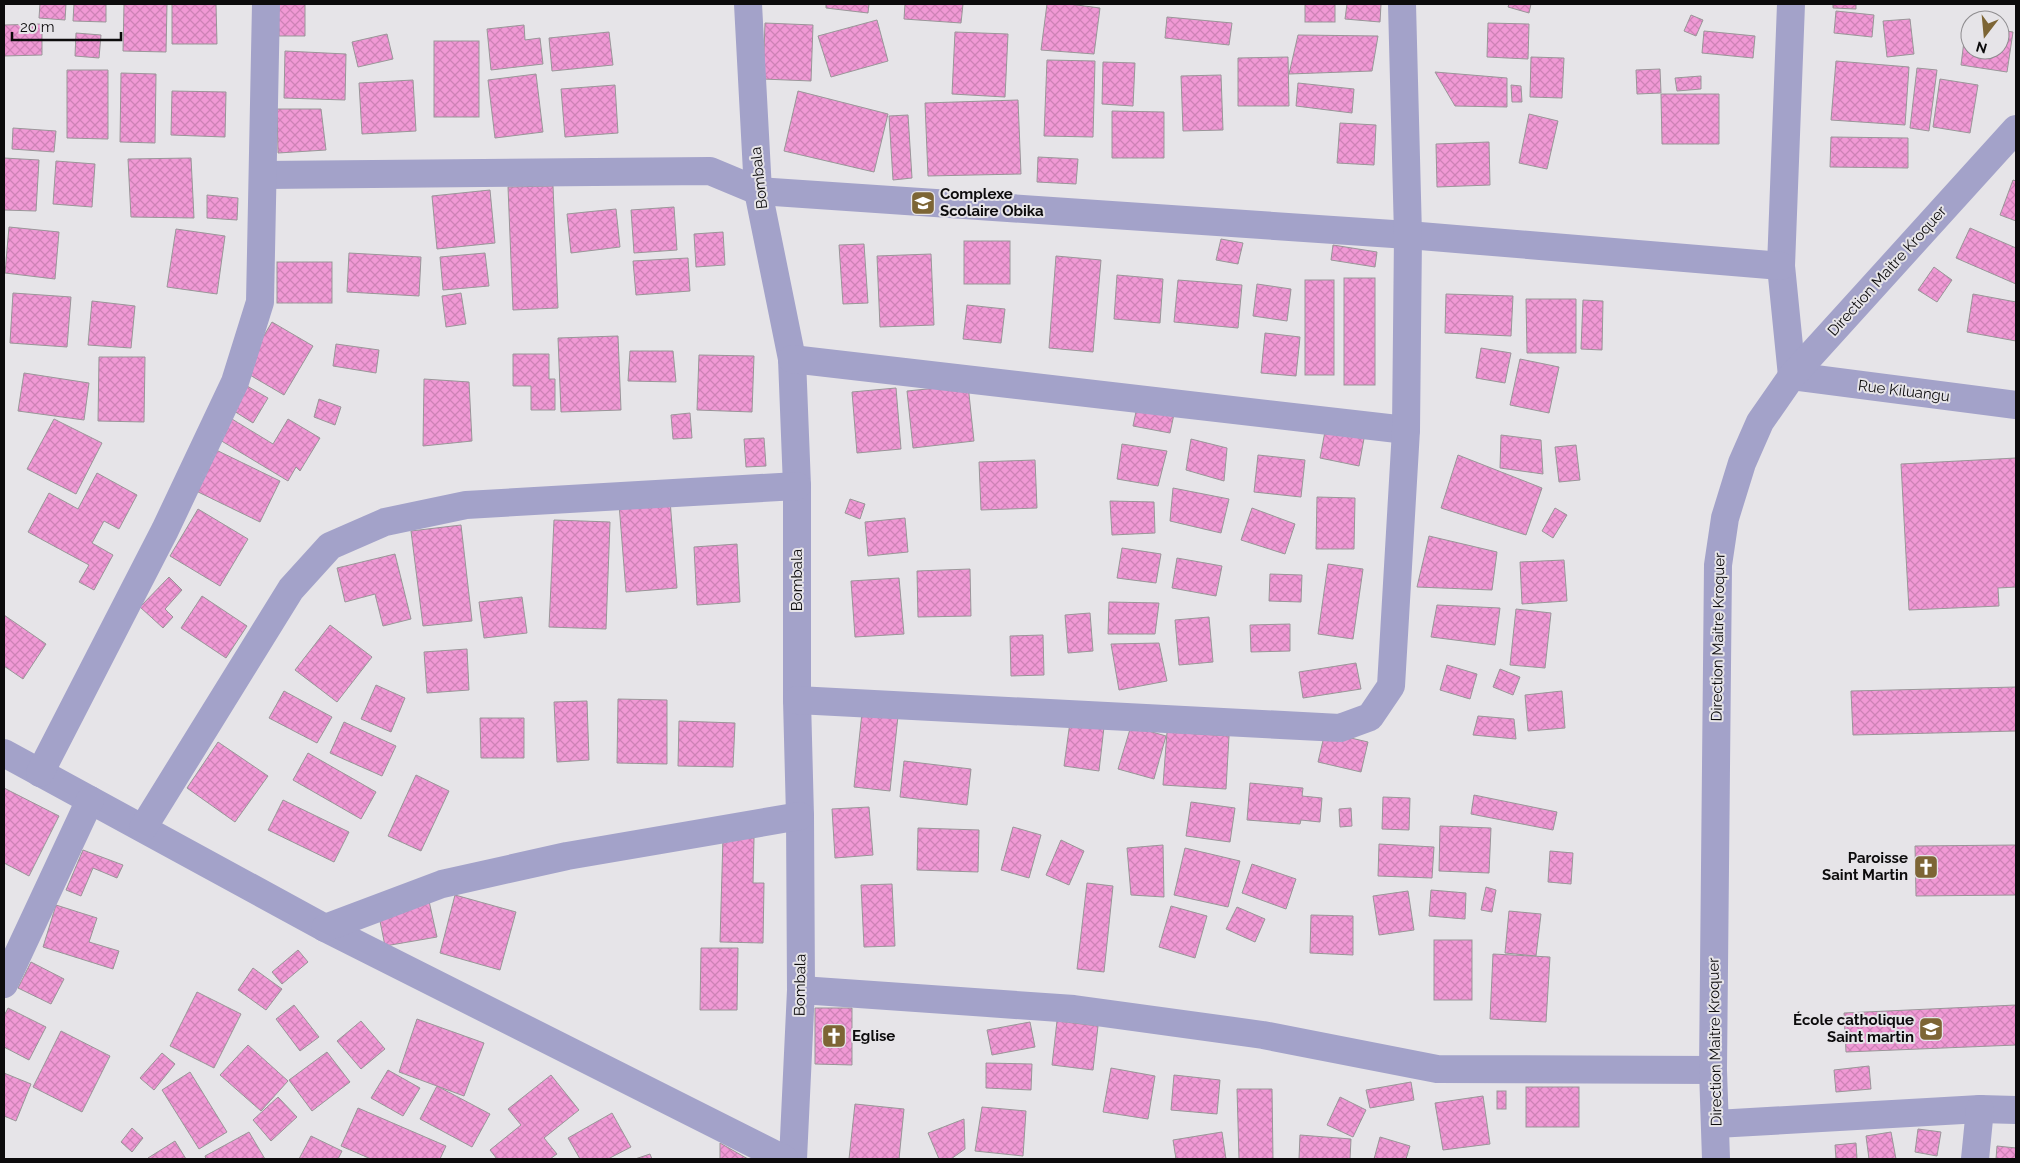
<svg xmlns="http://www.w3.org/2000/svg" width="2020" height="1163" font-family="Raleway,sans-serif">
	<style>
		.building { fill: url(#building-cross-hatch); stroke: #9a9699 }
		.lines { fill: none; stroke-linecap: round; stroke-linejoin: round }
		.minor { stroke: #a3a2c9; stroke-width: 28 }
		.labels { text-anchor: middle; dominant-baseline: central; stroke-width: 4; stroke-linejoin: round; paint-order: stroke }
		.street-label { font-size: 15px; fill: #0c0b0c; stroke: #e6e4e8 }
		.poi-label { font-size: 15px; font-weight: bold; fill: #0c0b0c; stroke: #e6e4e8; text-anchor: start }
	</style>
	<defs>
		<pattern id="building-cross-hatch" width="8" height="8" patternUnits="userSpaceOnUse" patternTransform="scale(1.25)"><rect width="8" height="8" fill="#f099d5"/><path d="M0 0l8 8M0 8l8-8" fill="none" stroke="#cd82b6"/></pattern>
	</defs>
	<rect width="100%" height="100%" fill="#e6e4e8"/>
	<g class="building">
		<path d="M40,4H66L65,20L39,18Z"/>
		<path d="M74,4H106V22L73,21Z"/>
		<path d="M124,4H167L166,52L123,51Z"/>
		<path d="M172,4H216L217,44H172Z"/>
		<path d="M278,4H305V36H279Z"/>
		<path d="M826,4H869L868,13L826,8Z"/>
		<path d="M905,4H963L961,23L904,19Z"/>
		<path d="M1047,4H1069L1100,8L1094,54L1041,50Z"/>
		<rect x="1305" y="4" width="30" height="18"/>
		<path d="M1347,4H1381L1380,22L1345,19Z"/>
		<path d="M1509,4H1531L1529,13L1508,7Z"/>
		<path d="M1833,4H1856V9L1833,8Z"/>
		<path d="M1836,11L1874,15L1872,37L1834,33Z"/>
		<path d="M1691,15L1703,20L1696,36L1684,31Z"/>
		<path d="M1167,17L1232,23L1229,45L1165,38Z"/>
		<path d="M1910,19L1914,54L1887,57L1883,21Z"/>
		<path d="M877,20L888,61L831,77L818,36Z"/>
		<path d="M765,23L813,25L811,81L763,79Z"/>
		<path d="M1488,23L1529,24L1528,59L1487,57Z"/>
		<path d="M42,24V55L4,56V25Z"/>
		<path d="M524,25L525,40L540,38L543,64L491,70L487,29Z"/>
		<path d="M1966,25H1970V50H2000V30L2013,32L2007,72L1961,65Z"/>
		<path d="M1704,31L1755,36L1753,58L1702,53Z"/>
		<path d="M609,32L613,65L552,71L549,38Z"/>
		<path d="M955,32L1008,34L1005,97L952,94Z"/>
		<path d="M76,33L101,35L99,58L75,56Z"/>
		<path d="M387,34L393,59L358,67L352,42Z"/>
		<path d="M1298,35L1378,36L1372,71L1289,74Z"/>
		<rect x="434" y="41" width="45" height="76"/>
		<path d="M285,51L346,54L345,100L284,98Z"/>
		<path d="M1288,57L1289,106H1238V58Z"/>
		<path d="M1531,57L1564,58L1562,98L1530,97Z"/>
		<path d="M1047,60L1095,61L1093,137L1044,136Z"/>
		<path d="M1836,61L1909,67L1905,125L1831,120Z"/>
		<path d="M1103,62L1135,63L1133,106L1102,104Z"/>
		<path d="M1917,68L1937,70L1929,131L1910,128Z"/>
		<path d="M1660,69L1661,93L1637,94L1636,70Z"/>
		<path d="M67,70H108V139L67,138Z"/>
		<path d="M1435,72L1507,78V107L1455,106Z"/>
		<path d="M121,73L156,74L155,143L120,142Z"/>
		<path d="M536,74L543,132L495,138L488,80Z"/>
		<path d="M1221,75L1223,130L1183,131L1181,76Z"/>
		<path d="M1701,76V89L1677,91L1675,78Z"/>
		<path d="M1940,79L1978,85L1970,133L1933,127Z"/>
		<path d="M413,80L416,131L362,134L359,83Z"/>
		<path d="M1298,83L1354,89L1352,113L1296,106Z"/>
		<path d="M615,85L618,133L565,137L561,89Z"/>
		<path d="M1511,85L1521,86L1522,102H1512Z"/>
		<path d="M172,91L226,92L225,137L171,135Z"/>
		<path d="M798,91L888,114L874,172L784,151Z"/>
		<path d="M1661,94H1719V144H1662Z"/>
		<path d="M1018,100L1021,174L928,176L925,103Z"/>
		<path d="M277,109H321L326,150L278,153Z"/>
		<path d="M1112,111L1164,112V158H1112Z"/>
		<path d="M1529,114L1558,121L1547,169L1519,163Z"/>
		<path d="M908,115L912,178L893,180L889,116Z"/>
		<path d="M1340,123L1376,125L1374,165L1337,163Z"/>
		<path d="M13,128L56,131L54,152L12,149Z"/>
		<path d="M1831,137L1908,138V168L1830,167Z"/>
		<path d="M1489,142L1490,185L1437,187L1436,144Z"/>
		<path d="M1038,157L1078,159L1076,184L1037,182Z"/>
		<path d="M4,158L39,160L36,211L4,210Z"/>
		<path d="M191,158L194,218L131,217L128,159Z"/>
		<path d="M56,161L95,164L92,207L53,204Z"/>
		<path d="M2013,180L2016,181V221L2000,215Z"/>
		<path d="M553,186L558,308L513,310L508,187Z"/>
		<path d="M490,190L495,243L437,249L432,196Z"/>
		<path d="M207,195L238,198L237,220L207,218Z"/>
		<path d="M674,207L677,250L634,253L631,210Z"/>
		<path d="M616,209L620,247L571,253L567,214Z"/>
		<path d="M9,227L59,232L55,279L5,273Z"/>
		<path d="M1970,228L2016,248V284L1956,258Z"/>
		<path d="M176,229L225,236L217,294L167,287Z"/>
		<path d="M723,232L725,265L696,267L694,234Z"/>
		<path d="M1221,239L1243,243L1238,264L1216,260Z"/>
		<rect x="964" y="241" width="46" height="43"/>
		<path d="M864,244L868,303L843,304L839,245Z"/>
		<path d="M1333,245L1377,252L1375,267L1331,260Z"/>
		<path d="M349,253L421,257L419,296L347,292Z"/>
		<path d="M485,253L489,286L443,290L440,257Z"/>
		<path d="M931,254L934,325L880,327L877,256Z"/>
		<path d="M1056,256L1101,260L1093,352L1049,348Z"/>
		<path d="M688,258L690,291L636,295L633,261Z"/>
		<rect x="277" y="262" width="55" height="41"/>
		<path d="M1934,267L1952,280L1937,302L1918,290Z"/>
		<path d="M1117,275L1163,279L1160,323L1114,319Z"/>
		<rect x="1344" y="278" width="31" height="107"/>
		<path d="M1178,280L1242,285L1238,328L1174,322Z"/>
		<rect x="1305" y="280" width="29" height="95"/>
		<path d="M1257,284L1291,289L1287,321L1253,316Z"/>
		<path d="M13,293L71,297L67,347L10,343Z"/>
		<path d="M461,293L466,324L446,327L442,296Z"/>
		<path d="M1446,294L1513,296L1511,336L1445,333Z"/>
		<path d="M1973,294L2016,302V341L1967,332Z"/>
		<path d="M1526,299H1576V353H1527Z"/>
		<path d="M1583,300L1603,301L1602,350L1581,349Z"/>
		<path d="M92,301L135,306L131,348L88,345Z"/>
		<path d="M967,305L1005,309L1001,343L963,339Z"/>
		<path d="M272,322L313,346L284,395L243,371Z"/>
		<path d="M1265,333L1300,337L1296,376L1261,373Z"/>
		<path d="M618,336L621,410L561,412L558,338Z"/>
		<path d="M336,344L379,350L376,373L333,366Z"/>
		<path d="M1481,348L1511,353L1505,383L1476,378Z"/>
		<path d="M630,351H673L676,382L628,381Z"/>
		<path d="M513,354H549V379H555V410H531V386H513Z"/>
		<path d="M699,355L754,356L752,412L697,410Z"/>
		<path d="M99,357H145L144,422L98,421Z"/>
		<path d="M1520,359L1559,367L1549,413L1510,405Z"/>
		<path d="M24,373L89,383L84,420L18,411Z"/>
		<path d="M424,379L469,382L472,441L423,446Z"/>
		<path d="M240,382L268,398L253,423L226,406Z"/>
		<path d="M968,385L974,441L913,448L907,391Z"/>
		<path d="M896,388L901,449L857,453L852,392Z"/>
		<path d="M319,399L341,407L335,425L314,417Z"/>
		<path d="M1137,407L1174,414L1170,433L1133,426Z"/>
		<path d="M690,413L692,438L673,439L671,415Z"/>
		<path d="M227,416L273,444L288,419L320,438L300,471L296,467L288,481L215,437Z"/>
		<path d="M54,419L102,443L76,494L27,469Z"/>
		<path d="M1326,426L1365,433L1359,466L1320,458Z"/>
		<path d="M1501,435L1541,440L1543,474L1500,468Z"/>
		<path d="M764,438L766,466L746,467L744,439Z"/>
		<path d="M1191,439L1227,448L1224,481L1186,470Z"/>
		<path d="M1122,444L1167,451L1158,486L1117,479Z"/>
		<path d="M1576,445L1580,480L1559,482L1555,447Z"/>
		<path d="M212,448L280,481L260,522L192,489Z"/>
		<path d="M1258,455L1305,460L1301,497L1254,492Z"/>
		<path d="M1458,455L1542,488L1526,535L1441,508Z"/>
		<path d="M2016,458V587L1998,588L1999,606L1909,610L1901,464Z"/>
		<path d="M1035,460L1037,508L981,510L979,462Z"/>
		<path d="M97,473L137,495L119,529L104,521L92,543L113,555L94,590L79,582L89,565L28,532L49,493L78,509Z"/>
		<path d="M1173,488L1229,499L1221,533L1170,521Z"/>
		<path d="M1317,497L1355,498L1354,549H1316Z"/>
		<path d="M850,499L865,504L860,519L845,513Z"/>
		<path d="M670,500L677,588L626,592L619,504Z"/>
		<path d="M1110,501L1154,502L1155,533L1112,535Z"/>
		<path d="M1252,508L1295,524L1285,554L1241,540Z"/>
		<path d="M1555,508L1567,515L1553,538L1542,531Z"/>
		<path d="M198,509L248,539L220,586L170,556Z"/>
		<path d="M905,518L908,552L868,556L865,522Z"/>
		<path d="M554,520L610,522L606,629L549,627Z"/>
		<path d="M461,525L472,621L423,626L411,531Z"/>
		<path d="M1429,536L1497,552L1492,590L1417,587Z"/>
		<path d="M737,544L740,602L697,605L694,547Z"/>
		<path d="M1122,548L1161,554L1156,583L1117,578Z"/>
		<path d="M395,554L411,619L383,626L375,594L345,602L337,568Z"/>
		<path d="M1177,558L1222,566L1216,596L1172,588Z"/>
		<path d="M1564,560L1567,601L1522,604L1520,562Z"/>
		<path d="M1328,564L1363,569L1353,639L1318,634Z"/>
		<path d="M970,569L971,616L918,617L917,571Z"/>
		<path d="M1270,574L1302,575L1301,602L1269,601Z"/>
		<path d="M169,577L182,590L165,609L173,617L163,628L140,607Z"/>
		<path d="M899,578L904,634L855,637L851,581Z"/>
		<path d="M202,596L247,626L226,658L181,628Z"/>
		<path d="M522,597L527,633L484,638L479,602Z"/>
		<path d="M1109,602L1159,603L1155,634H1108Z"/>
		<path d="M1437,605L1500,608L1495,645L1431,637Z"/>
		<path d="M1516,609L1551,613L1545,668L1510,665Z"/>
		<path d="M1090,613L1093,651L1068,653L1065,615Z"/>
		<path d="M4,615L46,644L23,679L4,666Z"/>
		<path d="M1209,617L1213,662L1179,665L1175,620Z"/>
		<path d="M1290,624V651L1251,652L1250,625Z"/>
		<path d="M330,625L372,657L337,702L295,670Z"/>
		<path d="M1043,635L1044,675L1011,676L1010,636Z"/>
		<path d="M1159,643L1167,681L1119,690L1111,644Z"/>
		<path d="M467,649L469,690L427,693L424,652Z"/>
		<path d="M1356,663L1361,689L1303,698L1299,672Z"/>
		<path d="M1447,665L1477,674L1470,699L1440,690Z"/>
		<path d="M1500,669L1520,677L1513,695L1493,687Z"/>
		<path d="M376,685L405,698L391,732L361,719Z"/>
		<path d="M2016,687V731L1853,735L1851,691Z"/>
		<path d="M284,691L332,717L317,743L269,718Z"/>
		<path d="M1562,691L1565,728L1528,731L1525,695Z"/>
		<path d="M618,699L667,700V764L617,763Z"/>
		<path d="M587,701L589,760L557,762L554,702Z"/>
		<path d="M862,713L898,716L890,791L854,787Z"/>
		<path d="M1478,716L1514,719L1516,739L1473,735Z"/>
		<path d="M480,718H524V758H481Z"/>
		<path d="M679,721L735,723L733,767L678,766Z"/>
		<path d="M344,722L396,746L382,776L330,753Z"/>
		<path d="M1070,722L1104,727L1099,771L1064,766Z"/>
		<path d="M1131,726L1166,736L1154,779L1118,769Z"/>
		<path d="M1167,732L1229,736L1226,789L1163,785Z"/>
		<path d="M1325,732L1368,742L1361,772L1318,762Z"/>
		<path d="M218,742L268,776L235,822L187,788Z"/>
		<path d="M308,753L376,792L361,819L293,780Z"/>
		<path d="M904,761L971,769L967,805L900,797Z"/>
		<path d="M416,775L449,791L421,851L388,836Z"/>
		<path d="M1250,783L1303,788L1302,796L1322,798L1320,822L1301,820L1300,824L1247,820Z"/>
		<path d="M4,788L59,816L29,876L4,863Z"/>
		<path d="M1474,795L1557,812L1553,830L1471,814Z"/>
		<path d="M1383,797L1410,798L1409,830L1382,829Z"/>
		<path d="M283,800L349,832L334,862L268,830Z"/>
		<path d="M1191,802L1235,808L1230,842L1186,836Z"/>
		<path d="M869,807L873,855L835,858L832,809Z"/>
		<path d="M1351,808L1352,826L1340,827L1339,809Z"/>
		<path d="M1440,826L1491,828L1489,873L1439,871Z"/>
		<path d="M1013,827L1041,835L1029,878L1001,870Z"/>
		<path d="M918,828L979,830L978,872L917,870Z"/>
		<path d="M723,837L754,838L753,883H764L763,943L720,942Z"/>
		<path d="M1061,840L1084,851L1069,885L1046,875Z"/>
		<path d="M1379,844L1434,847L1432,878L1378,876Z"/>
		<path d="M1163,845L1164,897L1131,895L1127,848Z"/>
		<path d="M2016,845V895L1916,896L1915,846Z"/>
		<path d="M1185,848L1240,861L1228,907L1174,895Z"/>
		<path d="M83,850L123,865L117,878L93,868L81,896L66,890Z"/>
		<path d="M1550,851L1573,853L1571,884L1548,882Z"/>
		<path d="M1252,864L1296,879L1286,909L1242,893Z"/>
		<path d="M1087,883L1113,886L1104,972L1077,969Z"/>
		<path d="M892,884L895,946L864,947L861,885Z"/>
		<path d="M1486,887L1496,890L1492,912L1481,910Z"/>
		<path d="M1431,890L1466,893L1465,919L1429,916Z"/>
		<path d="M1408,891L1414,930L1379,935L1373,896Z"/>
		<path d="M455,895L516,912L500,970L440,953Z"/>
		<path d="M429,901L437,937L385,946L378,911Z"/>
		<path d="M56,905L97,918L89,942L119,951L113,969L43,947Z"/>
		<path d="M1171,906L1207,916L1195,958L1159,947Z"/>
		<path d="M1237,907L1265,919L1255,942L1226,929Z"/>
		<path d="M1509,911L1541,914L1536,956L1505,953Z"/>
		<path d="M1311,915L1353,916V955L1310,953Z"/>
		<rect x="1434" y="940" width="38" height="60"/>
		<path d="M701,948H738L737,1010H700Z"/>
		<path d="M298,950L308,962L282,984L272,972Z"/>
		<path d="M1493,954L1550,957L1546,1022L1490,1019Z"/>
		<path d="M31,962L64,979L51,1004L18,988Z"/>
		<path d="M253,968L282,989L266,1010L238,990Z"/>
		<path d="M197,992L241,1014L214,1068L170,1046Z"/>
		<path d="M294,1005L319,1037L300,1051L276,1019Z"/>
		<path d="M2016,1005V1045L1846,1052L1844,1013Z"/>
		<path d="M8,1008L46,1027L29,1060L4,1047V1016Z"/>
		<path d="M815,1008H852V1065L815,1064Z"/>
		<path d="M417,1019L484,1043L464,1096L399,1072Z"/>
		<path d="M361,1021L385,1049L361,1069L337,1041Z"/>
		<path d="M1057,1021L1098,1026L1093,1070L1052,1065Z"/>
		<path d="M1030,1022L1035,1047L992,1055L987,1030Z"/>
		<path d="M61,1031L110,1056L82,1112L33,1087Z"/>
		<path d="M248,1045L288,1081L261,1111L220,1075Z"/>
		<path d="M327,1052L350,1082L312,1111L289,1080Z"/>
		<path d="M162,1053L175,1064L154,1090L140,1078Z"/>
		<path d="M986,1063L1032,1064L1031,1090L986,1088Z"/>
		<path d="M1869,1066L1871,1089L1836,1092L1834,1070Z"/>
		<path d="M1111,1068L1155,1076L1148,1119L1103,1112Z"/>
		<path d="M388,1070L420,1088L403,1116L371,1098Z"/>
		<path d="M190,1072L227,1132L199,1149L162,1090Z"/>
		<path d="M4,1073L31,1084L16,1121L4,1116Z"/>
		<path d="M551,1075L579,1110L544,1138L557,1154L550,1159H497L490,1150L521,1125L508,1109Z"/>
		<path d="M1174,1075L1220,1080L1217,1114L1171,1110Z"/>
		<path d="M1411,1082L1414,1100L1370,1108L1366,1090Z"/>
		<path d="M437,1086L490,1114L472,1147L420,1119Z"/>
		<rect x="1526" y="1087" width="53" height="40"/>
		<path d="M1237,1089H1272L1273,1159H1239Z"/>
		<rect x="1497" y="1091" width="9" height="18"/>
		<path d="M1483,1096L1490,1144L1443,1150L1435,1103Z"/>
		<path d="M278,1097L297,1117L271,1141L253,1120Z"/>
		<path d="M1340,1097L1366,1110L1353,1137L1327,1125Z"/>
		<path d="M855,1104L904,1109L899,1159H849Z"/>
		<path d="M982,1107L1026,1111L1023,1156L975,1151Z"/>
		<path d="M358,1108L446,1146L440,1159H371L341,1146Z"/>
		<path d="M612,1113L631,1147L608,1159H580L568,1138Z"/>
		<path d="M964,1119L965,1149L951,1159H939L928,1133Z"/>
		<path d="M132,1128L143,1138L132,1152L121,1142Z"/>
		<path d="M1918,1129L1941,1132L1937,1156L1915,1152Z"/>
		<path d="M249,1132L265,1159H206L205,1156Z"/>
		<path d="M1222,1132L1226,1159H1176L1173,1140Z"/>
		<path d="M1891,1132L1896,1159H1869L1866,1136Z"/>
		<path d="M1300,1135L1351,1139L1350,1159H1299Z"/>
		<path d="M311,1136L342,1151L338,1159H299Z"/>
		<path d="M1380,1137L1410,1146L1406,1159H1374Z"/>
		<path d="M175,1141L186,1159H148V1158Z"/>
		<path d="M720,1143L748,1159H720Z"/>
		<path d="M1856,1143L1857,1159H1836L1835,1145Z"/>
		<path d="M1997,1146L2016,1148V1159H1996Z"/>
		<path d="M650,1154L652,1159H635Z"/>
	</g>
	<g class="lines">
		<g class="minor">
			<path d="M748,4L758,191L792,359L797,486V700L800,816L801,990L793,1159"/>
			<path d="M1791,4L1781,266L1792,376"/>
			<path d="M264,175L710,171L758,191L1408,235L1781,266"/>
			<path d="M792,359L1406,430"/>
			<path d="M1792,376L2016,405"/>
			<path d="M797,700L1340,728L1370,717L1391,686L1406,430L1408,235L1402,4"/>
			<path d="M4,753L325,928L784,1159"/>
			<path d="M40,773L165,530L235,382L260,302L266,4"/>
			<path d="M143,828L291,589L330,546L385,522L466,505L797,486"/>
			<path d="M325,928L442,884L567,856L800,816"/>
			<path d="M4,984L90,800"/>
			<path d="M801,990L1074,1009L1263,1035L1437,1069L1713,1070"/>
			<path d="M1716,1124L1980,1109L2016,1110"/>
			<path d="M1716,1159L1713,1070L1718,565L1725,518L1742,463L1760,422L1792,376L2016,129"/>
			<path d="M1975,1159L1980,1109"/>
		</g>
	</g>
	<defs>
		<symbol id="school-square" viewBox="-11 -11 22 22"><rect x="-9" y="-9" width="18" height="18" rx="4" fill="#7d6535" stroke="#e6e4e8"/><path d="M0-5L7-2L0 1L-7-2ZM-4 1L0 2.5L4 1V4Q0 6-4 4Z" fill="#fff"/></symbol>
		<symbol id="church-square" viewBox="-11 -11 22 22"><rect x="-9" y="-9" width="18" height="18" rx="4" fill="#7d6535" stroke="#e6e4e8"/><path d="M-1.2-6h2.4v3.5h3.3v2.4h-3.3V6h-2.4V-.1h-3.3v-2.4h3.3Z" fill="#fff"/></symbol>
	</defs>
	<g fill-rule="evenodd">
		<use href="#school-square" x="909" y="189" width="28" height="28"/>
		<use href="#church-square" x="1912" y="853" width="28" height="28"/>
		<use href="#school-square" x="1917" y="1015" width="28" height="28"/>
		<use href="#church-square" x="820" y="1022" width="28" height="28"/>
	</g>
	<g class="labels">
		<g class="street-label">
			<text transform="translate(759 178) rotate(-96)">Bombala</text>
			<text transform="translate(1887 271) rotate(-48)">Direction Maitre Kroquer</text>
			<text transform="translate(1904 391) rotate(7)">Rue Kiluangu</text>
			<text transform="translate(797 580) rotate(-90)">Bombala</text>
			<text transform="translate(1718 637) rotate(-89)">Direction Maitre Kroquer</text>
			<text transform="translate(800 985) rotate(-89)">Bombala</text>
			<text transform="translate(1715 1042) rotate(-91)">Direction Maitre Kroquer</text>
		</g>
		<g class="poi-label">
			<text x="940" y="194">Complexe<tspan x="940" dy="17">Scolaire Obika</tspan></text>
			<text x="1908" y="858" text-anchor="end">Paroisse<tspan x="1908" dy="17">Saint Martin</tspan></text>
			<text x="1914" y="1020" text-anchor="end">École catholique<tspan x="1914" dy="17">Saint martin</tspan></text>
			<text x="852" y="1036">Eglise</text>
		</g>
	</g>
	<rect width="2020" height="1163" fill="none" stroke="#0c0b0c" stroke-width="10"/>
	<g transform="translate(1985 35) rotate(196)"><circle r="24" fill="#e6e4e8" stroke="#8f8d90"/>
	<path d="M0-4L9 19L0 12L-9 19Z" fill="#7d6535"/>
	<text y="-8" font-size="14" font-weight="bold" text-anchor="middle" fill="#0c0b0c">N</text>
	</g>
	<path d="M12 32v8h109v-8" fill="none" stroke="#0c0b0c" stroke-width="2.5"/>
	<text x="20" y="32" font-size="15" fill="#0c0b0c" stroke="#e6e4e8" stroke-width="4" paint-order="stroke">20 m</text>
</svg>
